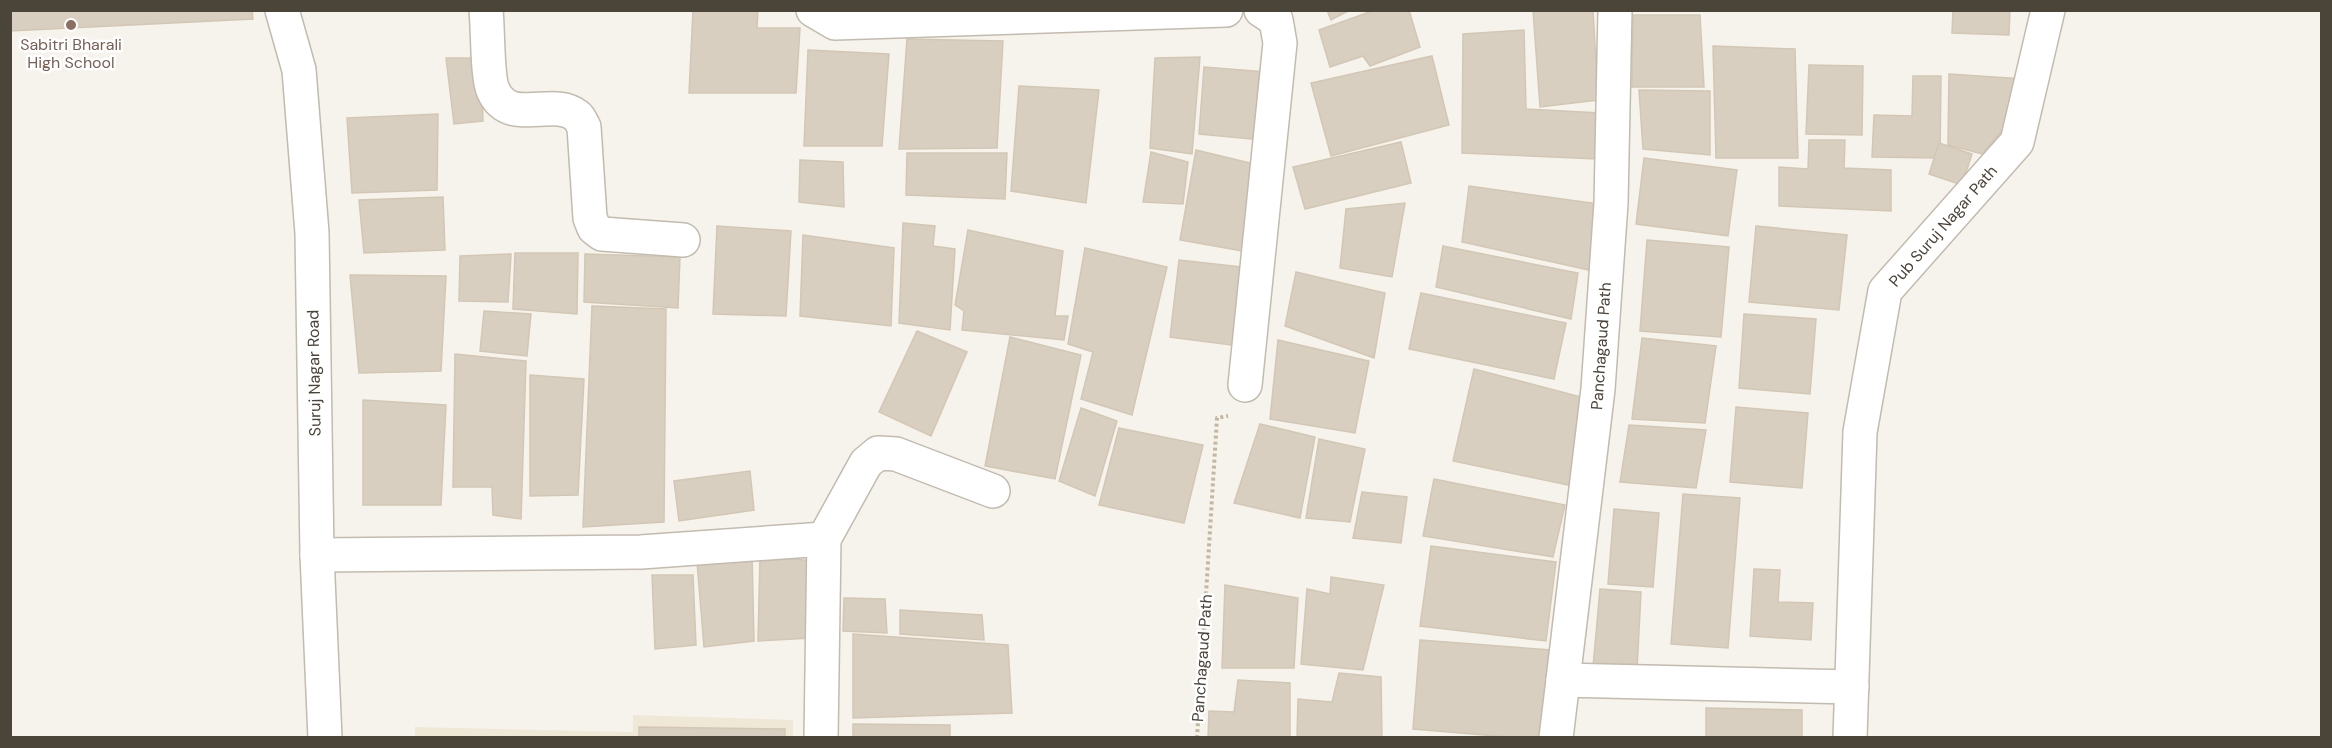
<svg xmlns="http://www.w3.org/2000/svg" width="2332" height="748" font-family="'DM Sans',sans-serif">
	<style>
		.education { fill: #efe8d6 }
		.building { fill: #d8cfc1; stroke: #d3c7b4; stroke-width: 1.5 }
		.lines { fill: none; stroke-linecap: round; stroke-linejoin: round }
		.street-casing { stroke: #c2bbae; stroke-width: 36 }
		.path { stroke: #c4b79f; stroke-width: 4; stroke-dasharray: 3 3; stroke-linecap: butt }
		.street { stroke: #fff; stroke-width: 33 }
		.education-dot { fill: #8d6e63; stroke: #fff; stroke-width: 2 }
		.labels { text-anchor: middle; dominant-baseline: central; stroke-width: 5; stroke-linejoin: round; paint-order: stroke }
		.education-label { font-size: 16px; fill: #785e54; stroke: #fff }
		.street-label { font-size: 16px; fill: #4b4439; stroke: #fff }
	</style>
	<rect width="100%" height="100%" fill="#f6f3ec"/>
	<path class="education" d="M633,715L793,720V738H415V727L633,732Z"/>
	<g class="building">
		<path d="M10,10H252L253,19L10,31Z"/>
		<path d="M693,10H758L757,28H800L796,93H689Z"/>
		<path d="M1327,10H1350L1331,20Z"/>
		<path d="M1375,10H1409L1420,47L1370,66L1363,56L1330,67L1319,30Z"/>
		<path d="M1533,10H1593L1598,100L1540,107Z"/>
		<path d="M1953,10H2010L2009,35L1952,33Z"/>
		<path d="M1633,15H1700L1704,87H1632Z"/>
		<path d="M1524,30L1526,109L1601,113L1597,159L1462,153L1463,34Z"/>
		<path d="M907,39L1003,41L997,148L899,149Z"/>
		<path d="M1713,46L1795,49L1798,158H1716Z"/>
		<path d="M808,50L889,54L882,146H804Z"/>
		<path d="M1432,56L1449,125L1331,156L1311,83Z"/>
		<path d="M1200,57L1192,154L1150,148L1155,58Z"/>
		<path d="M446,58H481L483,121L454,124Z"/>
		<path d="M1809,65L1863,66L1862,135L1806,134Z"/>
		<path d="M1204,67L1266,72L1262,140L1199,134Z"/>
		<path d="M1949,74L2024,79L2007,125L1982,154L1948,145Z"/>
		<path d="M1913,76H1941L1940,158L1872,157L1874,115L1912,116Z"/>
		<path d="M1019,86L1099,90L1086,203L1011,191Z"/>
		<path d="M1639,90L1710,91V155L1643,149Z"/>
		<path d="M438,114L437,190L352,193L347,118Z"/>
		<path d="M1809,140H1845L1844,168L1891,170V211L1779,206V167L1808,169Z"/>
		<path d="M1401,142L1411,183L1305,209L1293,167Z"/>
		<path d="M1939,143L1972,154L1962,185L1929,174Z"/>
		<path d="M1196,150L1263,166L1254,253L1180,240Z"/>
		<path d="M1151,152L1188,162L1183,204L1143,202Z"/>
		<path d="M907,153H1007L1005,199L906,195Z"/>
		<path d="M1644,158L1737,170L1728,236L1636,224Z"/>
		<path d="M800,160L843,162L844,207L799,202Z"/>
		<path d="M1469,186L1598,204L1589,270L1462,242Z"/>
		<path d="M443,197L445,250L364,253L359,200Z"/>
		<path d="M1405,203L1392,277L1340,268L1346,209Z"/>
		<path d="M903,223L935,226L933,246L955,249L950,330L899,323Z"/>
		<path d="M717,226L791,231L786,316L713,314Z"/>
		<path d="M1756,226L1847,235L1839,310L1749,302Z"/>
		<path d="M968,230L1063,251L1055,316H1068L1064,340L962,330L964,311L955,305Z"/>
		<path d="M803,235L894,248L891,326L800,316Z"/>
		<path d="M1647,240L1729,247L1721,337L1640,331Z"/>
		<path d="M1443,246L1578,273L1571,319L1436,287Z"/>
		<path d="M1085,248L1167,267L1132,415L1081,399L1093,352L1068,344Z"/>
		<path d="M515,253H578L577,314L513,309Z"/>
		<path d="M511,254L508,302L459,301L460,256Z"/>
		<path d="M585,254L680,257L678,308L584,302Z"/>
		<path d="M1179,260L1250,268L1239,346L1170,337Z"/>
		<path d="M1296,272L1385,293L1374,358L1285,326Z"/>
		<path d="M350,275L446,276L441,371L359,373Z"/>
		<path d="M1421,293L1566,323L1554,379L1409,349Z"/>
		<path d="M592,306L666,309L664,522L583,527Z"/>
		<path d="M484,311L531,314L527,356L480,351Z"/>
		<path d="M1744,314L1816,319L1810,394L1739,388Z"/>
		<path d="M917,331L967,352L931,436L879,412Z"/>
		<path d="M1010,337L1081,355L1055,479L985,466Z"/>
		<path d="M1642,338L1716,346L1705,423L1632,419Z"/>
		<path d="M1278,340L1369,361L1355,433L1270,419Z"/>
		<path d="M455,354L526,361L521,519L493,515L492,487H453Z"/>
		<path d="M1474,369L1581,397L1573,486L1453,461Z"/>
		<path d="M530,375L584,379L578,495L530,496Z"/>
		<path d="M363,400L446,405L441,505H363Z"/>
		<path d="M1736,407L1808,413L1802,488L1730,482Z"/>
		<path d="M1081,408L1117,421L1095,496L1059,481Z"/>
		<path d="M1260,424L1315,437L1300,518L1234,503Z"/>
		<path d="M1629,425L1706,430L1696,488L1620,482Z"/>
		<path d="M1119,428L1203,445L1184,523L1099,505Z"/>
		<path d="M1319,439L1365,449L1350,522L1306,518Z"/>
		<path d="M750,471L754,510L679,521L674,481Z"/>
		<path d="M1434,479L1565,505L1553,557L1423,536Z"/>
		<path d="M1362,492L1407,497L1401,543L1353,538Z"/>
		<path d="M1683,494L1740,498L1728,648L1671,644Z"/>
		<path d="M1614,509L1659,513L1653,587L1608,584Z"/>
		<path d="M1431,546L1556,562L1546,641L1420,626Z"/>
		<path d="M752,552L754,641L704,647L697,562Z"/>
		<path d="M760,556L814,561L811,638L758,641Z"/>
		<path d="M1754,569L1780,570L1778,602L1813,603L1811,640L1750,636Z"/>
		<path d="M652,575H693L696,645L655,649Z"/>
		<path d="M1331,577L1384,585L1363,670L1301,664L1307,589L1330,594Z"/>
		<path d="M1225,585L1298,598L1294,668H1222Z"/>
		<path d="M1600,589L1641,592L1637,670L1593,667Z"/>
		<path d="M844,598L885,599L887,633L843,631Z"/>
		<path d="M900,610L982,615L984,640L900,634Z"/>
		<path d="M853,634L1008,645L1012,713L853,718Z"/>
		<path d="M1420,640L1551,650L1544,738H1520L1413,729Z"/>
		<path d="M1339,673L1381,677L1382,738H1297L1298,699L1332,702Z"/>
		<path d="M1238,680L1290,683V738H1208L1209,711L1234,712Z"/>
		<path d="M1706,708L1802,710V738H1706Z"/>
		<path d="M853,724L950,725V738H853Z"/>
		<path d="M639,727L785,729V738H639Z"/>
	</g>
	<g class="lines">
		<defs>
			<g id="street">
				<path d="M282,10L299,70L312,233L317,555L325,738"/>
				<path d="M486,10C488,28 487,77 493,90C509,128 553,96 577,116C580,118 582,124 584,127L590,218L594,228L602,234L683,240"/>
				<path d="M813,10L835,23L1226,10"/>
				<path d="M1615,10L1611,203L1598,389L1563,680L1852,687"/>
				<path d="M1245,385L1280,43L1276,20L1261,10"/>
				<path d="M824,539L866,463L878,453L896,454L993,491"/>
				<path d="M317,555L641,552L824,539L821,738"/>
				<path d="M1556,738L1563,680"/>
				<path d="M1850,738L1860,432L1885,291L2017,142L2048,10"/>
			</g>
		</defs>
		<use href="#street" class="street-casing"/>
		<path class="path" d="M1197,738L1217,418L1228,416"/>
		<use href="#street" class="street"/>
	</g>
	<circle class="education-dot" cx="71" cy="25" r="6"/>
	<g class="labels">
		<g class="education-label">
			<text x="71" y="44">Sabitri Bharali<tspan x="71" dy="18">High School</tspan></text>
		</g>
		<g class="street-label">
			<text transform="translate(1943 226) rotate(-49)">Pub Suruj Nagar Path</text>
			<text transform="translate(1601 346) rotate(-86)">Panchagaud Path</text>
			<text transform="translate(314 373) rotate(-91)">Suruj Nagar Road</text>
			<text transform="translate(1202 658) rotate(-86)">Panchagaud Path</text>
		</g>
	</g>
	<rect width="2332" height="748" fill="none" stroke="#4b4439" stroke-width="24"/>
</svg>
